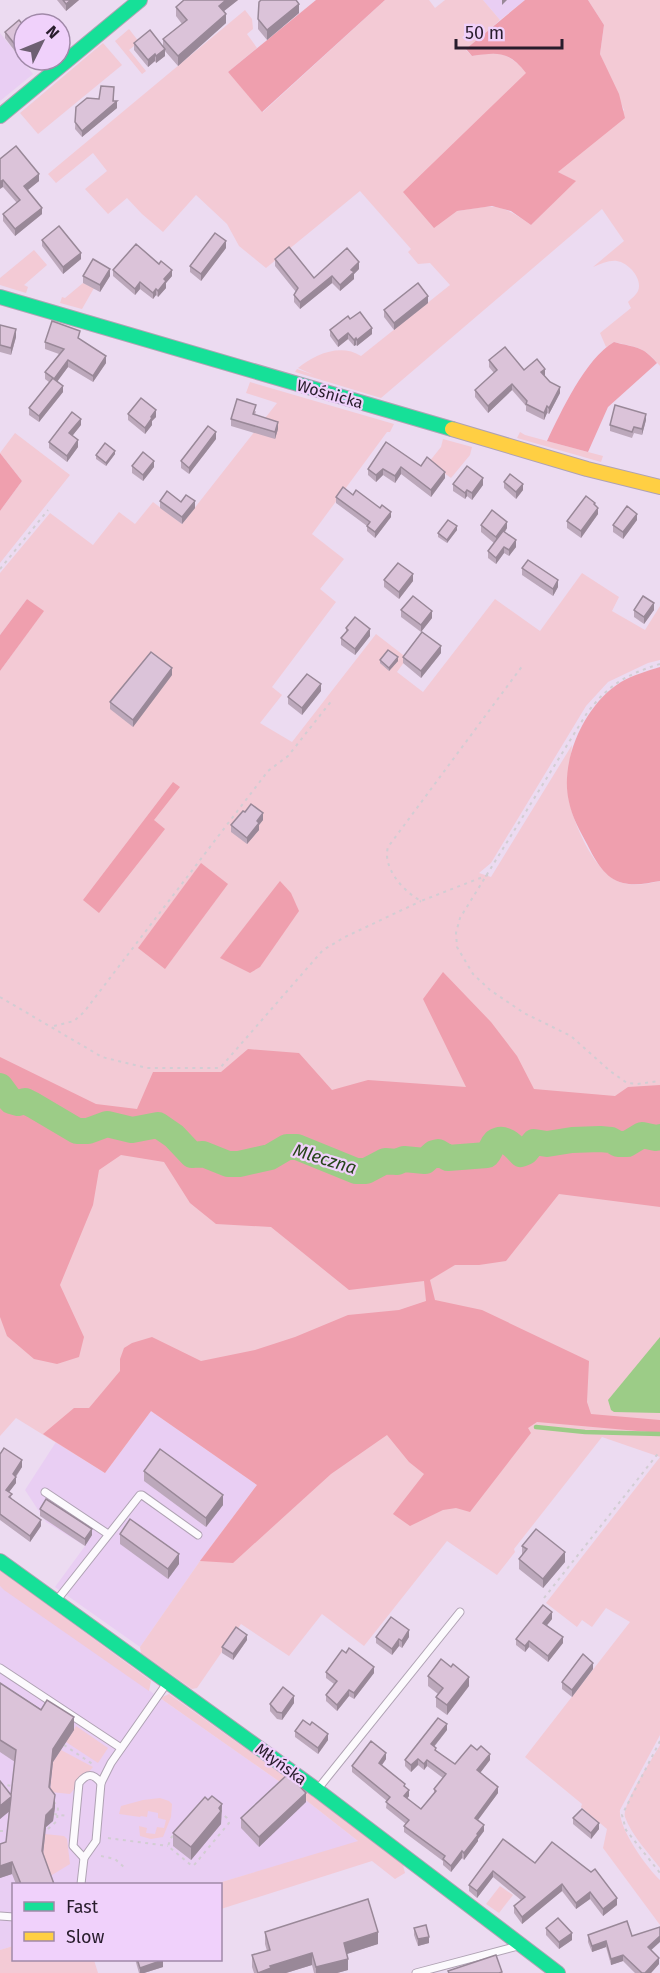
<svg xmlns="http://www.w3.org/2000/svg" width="660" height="1973" font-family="'Fira Sans',sans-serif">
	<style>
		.built { fill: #e9cef3 }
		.green { fill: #f3cad5 }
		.forest { fill: #ef9fae }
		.water { fill: #9ccc87 }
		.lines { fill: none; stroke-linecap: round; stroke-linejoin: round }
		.stream { stroke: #9ccc87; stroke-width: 4.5 }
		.river { stroke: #9ccc87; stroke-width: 26 }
		.lane-casing { stroke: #afa2b3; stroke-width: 9 }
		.fast-casing { stroke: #afa2b3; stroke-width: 16 }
		.slow-casing { stroke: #afa2b3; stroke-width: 16 }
		.path { stroke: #d2cdd3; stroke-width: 2; stroke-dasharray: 3 4.5; stroke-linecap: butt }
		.lane { stroke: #fcfafd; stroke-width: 7 }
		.fast { stroke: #16e098; stroke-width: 14 }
		.slow { stroke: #ffcf43; stroke-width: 14 }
		.wall { fill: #bca8bb }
		.shaded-wall { fill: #998898 }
		.building { fill: #dbc3d9; stroke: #998898; stroke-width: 1.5 }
		.labels { text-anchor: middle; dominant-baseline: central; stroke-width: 4.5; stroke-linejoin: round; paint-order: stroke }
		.street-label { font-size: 16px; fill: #281c2c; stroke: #f0d1fb }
		.water-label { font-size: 18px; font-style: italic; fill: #27451b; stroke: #f0d1fb }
	</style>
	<rect width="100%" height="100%" fill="#ecdbf1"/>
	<g class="built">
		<path d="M483,0H525L500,20Z"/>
		<path d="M0,33L33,74L0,101Z"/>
		<path d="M151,1410L257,1485L200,1561L140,1647L55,1587L85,1546L46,1522L25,1490L56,1442L105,1473Z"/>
		<path d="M0,1586L307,1801L359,1842L215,1884H14L13,1946L0,1950Z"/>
	</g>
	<g class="green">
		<path d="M385,0H429L435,8L445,0H483L500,20L466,50L472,56C499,51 508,52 527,73L457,211C495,205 499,202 531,225L575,181L558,172L624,110L600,54L604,25L588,0H660V366C643,346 638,348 614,342L606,347L600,333L631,308L628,302C631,299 636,295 638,291C643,279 629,263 617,261C609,260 601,264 593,267L624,241L602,209L381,398L295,372L297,369L314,375L298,368C315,354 341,343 361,356L450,285L430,263L418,264L408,252L411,249L360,191L266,268L239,246L227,224L196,195L163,232L142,214L127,198L108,214L85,189L107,171L93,153L56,183L48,174L245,10L252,19L253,29L247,34L257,48L228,72L263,112Z"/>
		<path d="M129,29L139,42L129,50L146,71L142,74L115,41Z"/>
		<path d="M103,43L122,65L38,134L20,113Z"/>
		<path d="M34,250L47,265L24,285L28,287L26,293L0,285V278Z"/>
		<path d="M83,283L94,288L82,309L60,303L62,297L65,298Z"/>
		<path d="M250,382L394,424L390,432H387L312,534L344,559L320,589L336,602L272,687L282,695L260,723L292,742L376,634L407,658L397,672L423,692L495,599L540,631L582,573L619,597L612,611L645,630L660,606V660L648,663L608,682L586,706L491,863L479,873L491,877L572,745C571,758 567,773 567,786C568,814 594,876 623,883C635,886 648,884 660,881V1735L620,1810C618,1828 647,1868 660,1880V1925L603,1848L607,1829L581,1807L582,1804L525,1757L630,1622L606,1608L592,1627L582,1620L577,1627L546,1603L660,1457L602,1437L514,1549L515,1552L497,1575L447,1541L364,1646L322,1614L289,1656L241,1624L197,1688L192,1689L141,1653L140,1647L200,1561L257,1485L151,1411L105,1473L16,1418L0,1436V671L43,611L27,599L0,635V573L50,513L93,545L119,512L135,524L153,502L182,524L277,403L246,393Z"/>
		<path d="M520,432L525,435L603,456L601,462L517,438Z"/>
		<path d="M15,433L70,475L0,563V511L22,481L0,453Z"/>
		<path d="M443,439L472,447L470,455L451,478L429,462L441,447Z"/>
		<path d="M0,1570L151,1681L149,1691L4,1590L0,1586Z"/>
		<path d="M169,1694L312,1796L403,1865L405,1873L395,1879L372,1861L221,1909L220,1884H215L358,1841L307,1801L160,1698Z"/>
		<path d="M76,1726L108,1748L98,1763L66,1742Z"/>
		<path d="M660,1745V1868C648,1852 632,1836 625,1817C621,1805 653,1758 660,1745Z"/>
		<path d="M61,1750L93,1767L70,1794L50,1792L53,1762Z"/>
		<path d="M160,1798L169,1801L172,1804L171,1817L163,1837L151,1839L140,1836L139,1826L147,1828L146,1833L155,1834L157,1827L164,1828L166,1820L158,1818V1813L148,1811L147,1817L141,1816L140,1817L119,1814L121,1806L143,1800Z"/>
		<path d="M45,1834L64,1836L67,1839L70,1864L47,1878L42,1863Z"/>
		<path d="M500,1886L513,1895L499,1913L486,1904Z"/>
		<path d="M13,1946L14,1960H94L98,1973H0V1950Z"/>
	</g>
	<g class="forest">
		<path d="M316,0H385L262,112L228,72Z"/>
		<path d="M525,0H588L604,25L600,54L619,94L625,118L558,172L576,181L531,225L511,211L492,206L457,211L434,228L403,192L526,73C509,51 498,52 472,56L466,49Z"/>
		<path d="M614,342C635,348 642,345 657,363L608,407L588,452L547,441C561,412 585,359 614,342Z"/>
		<path d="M0,453L22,481L0,511Z"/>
		<path d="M27,599L44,611L0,671V635Z"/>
		<path d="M660,667V881C648,883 636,886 623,883C605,879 595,860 587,844C580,831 572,817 569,802C559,761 585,704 621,682C633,675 647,671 660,667Z"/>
		<path d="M173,782L180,787L154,820L165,829L99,913L83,900Z"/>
		<path d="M201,863L228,884L165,969L138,948Z"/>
		<path d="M280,881L291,893L299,911L260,967L250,973L220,958Z"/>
		<path d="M443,972L491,1022L517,1056L534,1089L615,1096L628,1087L660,1085V1207L559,1194L506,1261L479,1265H455L430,1280L435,1300L482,1310L589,1361L587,1402L591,1414L660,1420V1433L537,1422L528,1428L531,1433L470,1512L456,1508L443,1510L410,1526L393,1514L424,1474L409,1462L387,1435L331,1474L233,1563L200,1561L257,1485L151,1411L105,1473L43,1434L74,1408H89L120,1371V1359L124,1348L132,1343L152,1337L201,1361L255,1350L295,1337L348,1315L399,1310L426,1301L424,1281L349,1290L271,1227L216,1224L190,1203L164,1162L121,1155L99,1170L93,1205L60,1285L84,1337L79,1357L57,1364L34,1359L7,1336L0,1317V1057L96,1104L137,1109L153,1072H221L248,1049L299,1053L332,1090L368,1080L466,1087L423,999Z"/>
	</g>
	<path class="water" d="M660,1337V1413L614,1412L611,1410L608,1400Z"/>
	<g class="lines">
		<path class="stream" d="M536,1427L585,1432L660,1434"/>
		<path class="river" d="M0,1086L11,1101L18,1103L25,1101L33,1105L77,1131H88L107,1124L132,1130L158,1125L174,1136L192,1155L203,1154L228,1164H239L270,1157L287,1147H297L356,1171H366L385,1161L397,1162L404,1159L425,1161L434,1153L438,1152L448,1158L487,1155C491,1151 491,1146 495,1142C505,1135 515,1148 521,1154L526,1152L534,1142L547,1144L572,1140L600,1139L611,1140L618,1144H627L642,1135L656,1138L660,1137"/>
		<defs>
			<g id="lane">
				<path d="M45,1492L108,1534"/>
				<path d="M57,1600L140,1495H142L198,1535"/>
				<path d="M0,1668L121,1748"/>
				<path d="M317,1790L460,1612"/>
				<path d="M84,1858L73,1846L79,1783C87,1773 93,1773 101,1783"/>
				<path d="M81,1884L84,1858L96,1841L101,1783L111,1763L167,1683"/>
				<path d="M0,1916L14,1917"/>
				<path d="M416,1973L518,1946"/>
			</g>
			<g id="fast">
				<path d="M0,116L140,0"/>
				<path d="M0,297L452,429"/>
				<path d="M0,1561L317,1790L558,1973"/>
			</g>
			<path id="slow" d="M452,429L587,469L660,487"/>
		</defs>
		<use href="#lane" class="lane-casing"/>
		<use href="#fast" class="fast-casing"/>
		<use href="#slow" class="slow-casing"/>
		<g class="path">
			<path d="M0,569L48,510"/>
			<path d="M660,664C627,674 608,685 587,713L460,918L456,933L457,947L473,974L490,990L524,1013L571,1036L610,1071L627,1083L637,1084L660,1081"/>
			<path d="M488,875L421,901C404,892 382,868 388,847L523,665"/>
			<path d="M0,997L102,1057L147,1068H220L323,950L345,937L421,901"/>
			<path d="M54,1026L74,1021L84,1012L268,771L288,756L333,699"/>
			<path d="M544,1598L660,1451"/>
			<path d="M660,1741L622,1815L626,1830L660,1873"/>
			<path d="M64,1745L94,1765"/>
			<path d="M0,1784L12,1786"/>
			<path d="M208,1801L227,1818L229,1823L195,1864L192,1866L168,1846L171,1838L201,1804Z"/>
			<path d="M54,1814L67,1816"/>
			<path d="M48,1829L57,1821L58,1807L54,1802"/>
			<path d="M0,1831H7"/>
			<path d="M108,1838L168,1846"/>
			<path d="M101,1856L115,1859L125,1868"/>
		</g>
		<use href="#lane" class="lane"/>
		<use href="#fast" class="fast"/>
		<use href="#slow" class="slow"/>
	</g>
	<g class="wall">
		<path d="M57,0H79L66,11Z"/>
		<path d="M184,0H238L224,11L226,23L178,66L165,51V56L156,63L155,61L148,67L134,50V43L163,46V39L182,24L176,16V7Z"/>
		<path d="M299,13L267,40L258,29V19Z"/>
		<path d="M24,26L20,58L5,38V32Z"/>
		<path d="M114,94V101L117,108L82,137L75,129L76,107Z"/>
		<path d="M0,159L39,181L28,190L42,214L15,236L3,221V214L17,203L3,187Z"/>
		<path d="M42,240L81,259L63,274L42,246Z"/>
		<path d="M226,248L201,281L190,272V266Z"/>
		<path d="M275,259L314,278L359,269L354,274V279L340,291L332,283L300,309L294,302V295L296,292L275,266Z"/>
		<path d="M113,270L172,276L166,283V288L158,297L156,295L153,299L140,289L135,295L113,276Z"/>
		<path d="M83,276H110L100,292L83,283Z"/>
		<path d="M428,303L394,330L384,317V310Z"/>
		<path d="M350,319L372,334L357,346L356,345L354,346L348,339L338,347L330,336V330Z"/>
		<path d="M0,325L16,337L11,355L0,352Z"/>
		<path d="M80,338V339L106,363L93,382L68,367L57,381L63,392L39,422L29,415V408L49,382L45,379V372L59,354L45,349V342Z"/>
		<path d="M489,360L545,376H544L560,393L549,414L547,413L544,420L526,411V406L512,390L488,413L475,397V390L494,373L489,367Z"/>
		<path d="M256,411L255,415L278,429L275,439L231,426V419Z"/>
		<path d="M128,414L156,417L152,421V425L145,434L128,420Z"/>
		<path d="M646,420L642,435L634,433L632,438L610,431V425Z"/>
		<path d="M81,425L72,436L78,447L67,462L49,448V442Z"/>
		<path d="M216,439L189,474L181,468V461Z"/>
		<path d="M115,454L106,466L96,459V455Z"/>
		<path d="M132,466L154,467L143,481L132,473Z"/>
		<path d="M421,466L445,478L431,497L401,474L395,483L383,475L376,482L368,475V469Z"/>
		<path d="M504,482L523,490L516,499L504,488Z"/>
		<path d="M453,484L483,485L472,500L467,496L465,499L453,491Z"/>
		<path d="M353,495L391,517L375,538L367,531V526L336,503V497Z"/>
		<path d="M160,501L181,502L195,508L182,524L160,508Z"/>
		<path d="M595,505L598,514L581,538L567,528V521Z"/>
		<path d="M637,520L623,539L613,532V525Z"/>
		<path d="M481,525L507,528L505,532L516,547L509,556L504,553L496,564L488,558V551L494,543L481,532Z"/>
		<path d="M457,530L447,543L438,537V533Z"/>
		<path d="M522,568L558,587L553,596L522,575Z"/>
		<path d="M384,580L413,581L399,599L384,587Z"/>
		<path d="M401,610L432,618L421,632L401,617Z"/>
		<path d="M634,610H654L644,624L634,617Z"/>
		<path d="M346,628L370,636L355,655L341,645V638L346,632Z"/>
		<path d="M441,653L421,678L403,663V657Z"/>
		<path d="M380,660L398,661L389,671L380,663Z"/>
		<path d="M172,675L133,727L110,709V702Z"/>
		<path d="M321,691L302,715L288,704V697Z"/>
		<path d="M245,812L263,820L259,825V830L247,844L231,832V825Z"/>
		<path d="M0,1454L22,1467L16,1477V1483L9,1492L12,1499L41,1526L30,1542L0,1520Z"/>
		<path d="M144,1471L223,1505L206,1527L144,1481Z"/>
		<path d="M40,1509L92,1535L85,1546L40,1516Z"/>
		<path d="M120,1534L179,1564L168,1579L120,1544Z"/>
		<path d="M522,1546L565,1562L543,1588L519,1569V1559L522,1555Z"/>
		<path d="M552,1619L547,1625L563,1643L548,1662L529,1647L525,1652L516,1645V1639Z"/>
		<path d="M376,1637H409L402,1648L399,1646L392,1655L376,1643Z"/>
		<path d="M247,1640L233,1660L222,1653V1647Z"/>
		<path d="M593,1669L572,1697L562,1689V1682Z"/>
		<path d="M326,1672L374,1673L354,1699L349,1696L337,1711L326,1701V1695L334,1684L326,1678Z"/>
		<path d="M428,1676L469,1686L447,1715L436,1707V1697L438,1694L428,1686Z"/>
		<path d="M0,1683L74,1730L53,1762L50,1788L55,1807L53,1821L46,1827L43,1854L54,1884H16L12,1874L0,1878V1844L6,1842L9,1811L0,1819V1781L11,1795L15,1762L0,1752Z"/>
		<path d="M294,1703L282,1720L277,1719L270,1711V1704Z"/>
		<path d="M447,1730L434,1747L436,1751L455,1764L490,1760L480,1773L498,1793L478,1820L484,1831L478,1839V1841L464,1860L462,1858L451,1872L443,1865V1861L404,1832V1826L406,1824L386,1808L387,1801L352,1772V1766L386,1759L382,1765L405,1787L409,1796L407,1799L421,1809L434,1793V1789L443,1778L427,1766L424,1770L418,1765L411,1772L405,1766V1760Z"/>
		<path d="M295,1731L328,1740L318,1754L295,1737Z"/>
		<path d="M208,1800L222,1804L221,1824L191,1860L173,1846V1833Z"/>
		<path d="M306,1802L259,1847L241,1828V1818Z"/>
		<path d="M573,1818L599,1829L591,1839L573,1824Z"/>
		<path d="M503,1839L535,1863L617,1905L603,1916L590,1899L576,1909L562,1891L522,1924L514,1913V1906L521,1900L493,1877L477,1898L469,1891V1885Z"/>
		<path d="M414,1928L429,1943L418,1946L414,1935Z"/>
		<path d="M546,1928L572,1940L559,1949L546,1935Z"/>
		<path d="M265,1932L378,1944L346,1954L348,1970L337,1973H314L312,1965L286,1973H254L252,1967V1955L267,1951L265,1944Z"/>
		<path d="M588,1935L632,1936L651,1950L659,1964L651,1973H635L623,1961L611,1965L606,1947L592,1952L588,1942Z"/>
		<path d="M135,1959H163V1967L144,1973H139Z"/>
	</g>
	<g class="shaded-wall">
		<path d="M71,0H79L66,11V4Z"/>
		<path d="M226,0H238L219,15V6Z"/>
		<path d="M502,0H507L502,5Z"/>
		<path d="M299,4V13L267,40V30Z"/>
		<path d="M226,14V23L178,66V56Z"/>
		<path d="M24,48V54L20,58V51Z"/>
		<path d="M165,49V56L156,63V56Z"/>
		<path d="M155,54V61L148,67V60Z"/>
		<path d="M114,87L113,104L117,101V108L82,137V131Z"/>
		<path d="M39,174V181L24,193V186Z"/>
		<path d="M3,180V187L0,189V182Z"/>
		<path d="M42,208V214L15,236V229Z"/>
		<path d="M226,241V248L201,281V274Z"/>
		<path d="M81,253V259L63,274V267Z"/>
		<path d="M359,262V269L354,274V279L340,291V285L351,270Z"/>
		<path d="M110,269V276L100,292V285Z"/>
		<path d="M172,270V276L166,283V288L158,297V291L164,279Z"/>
		<path d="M332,276V283L300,309V302Z"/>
		<path d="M140,282V289L135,295V289Z"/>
		<path d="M156,289V295L153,299V293Z"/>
		<path d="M428,296V303L394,330V323Z"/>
		<path d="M372,328V334L357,346V340Z"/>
		<path d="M16,329V337L11,355V348Z"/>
		<path d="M348,333V339L338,347V341Z"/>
		<path d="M356,338V345L354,346V340Z"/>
		<path d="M106,356V363L93,382V376Z"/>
		<path d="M68,360V367L54,386V379Z"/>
		<path d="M545,369V376L541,379V372Z"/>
		<path d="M512,384V390L488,413V406Z"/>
		<path d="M63,386V392L39,422V416Z"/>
		<path d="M560,387V393L549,414V408Z"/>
		<path d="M547,406V413L544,420V413Z"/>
		<path d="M156,410V417L152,421V425L145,434V428L151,417Z"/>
		<path d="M646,414V420L642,435V429Z"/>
		<path d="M81,419V425L69,440V433Z"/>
		<path d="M278,422V429L275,439V432Z"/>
		<path d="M216,432V439L189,474V468Z"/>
		<path d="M78,440V447L67,462V456Z"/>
		<path d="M115,451V454L106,466V463Z"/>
		<path d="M154,461V467L143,481V475Z"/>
		<path d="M401,467V474L395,483V476Z"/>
		<path d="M383,469V475L376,482V475Z"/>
		<path d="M445,472V478L431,497V490Z"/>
		<path d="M483,478V485L472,500V493Z"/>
		<path d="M523,484V490L516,499V492Z"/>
		<path d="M467,490V496L465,499V493Z"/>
		<path d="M195,501V508L182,524V517Z"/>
		<path d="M598,508V514L581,538V531Z"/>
		<path d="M391,512V517L375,538V532Z"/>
		<path d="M637,514V520L623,539V532Z"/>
		<path d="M507,522V528L496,544V537Z"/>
		<path d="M457,526V530L447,543V540Z"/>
		<path d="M516,540V547L509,556V550Z"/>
		<path d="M504,547V553L496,564V558Z"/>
		<path d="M413,574V581L399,599V592Z"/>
		<path d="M558,580V587L553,596V589Z"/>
		<path d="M654,603V610L644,624V617Z"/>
		<path d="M432,611V618L421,632V625Z"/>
		<path d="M370,629V636L355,655V649Z"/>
		<path d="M441,646V653L421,678V671Z"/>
		<path d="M398,657V661L389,671V668Z"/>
		<path d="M172,668V675L133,727V720Z"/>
		<path d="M321,684V691L302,715V708Z"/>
		<path d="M263,813V820L259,825V830L247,844V838L257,821Z"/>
		<path d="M22,1460V1467L13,1480L16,1477V1483L6,1496V1490L13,1474Z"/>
		<path d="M223,1495V1505L206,1527V1518Z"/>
		<path d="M41,1520V1526L30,1542V1536Z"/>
		<path d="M92,1529V1535L85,1546V1539Z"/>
		<path d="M565,1552V1562L543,1588V1579Z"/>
		<path d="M179,1554V1564L168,1579V1569Z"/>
		<path d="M552,1612V1619L543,1630V1623Z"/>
		<path d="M409,1630V1637L402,1648V1641Z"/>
		<path d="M247,1635V1640L233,1660V1654Z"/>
		<path d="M563,1637V1643L548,1662V1656Z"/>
		<path d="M399,1639V1646L392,1655V1649Z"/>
		<path d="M529,1641V1647L525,1652V1646Z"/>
		<path d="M593,1663V1669L572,1697V1690Z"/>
		<path d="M374,1667V1673L354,1699V1693Z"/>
		<path d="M469,1677V1686L447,1715V1705Z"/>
		<path d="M349,1690V1696L337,1711V1705Z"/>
		<path d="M294,1696V1703L282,1720V1713Z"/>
		<path d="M74,1717V1730L53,1762L49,1799V1787L53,1749Z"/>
		<path d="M447,1724V1730L431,1750V1744Z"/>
		<path d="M328,1734V1740L318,1754V1748Z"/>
		<path d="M386,1753V1759L379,1769V1763Z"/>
		<path d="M490,1754V1760L477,1777V1770Z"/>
		<path d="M418,1759V1765L411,1772V1765Z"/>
		<path d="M427,1760V1766L424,1770V1764Z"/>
		<path d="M498,1787V1793L475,1824V1818Z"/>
		<path d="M409,1790V1796L404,1802V1796Z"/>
		<path d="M306,1793V1802L259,1847V1837Z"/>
		<path d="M55,1795V1807L53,1821L46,1827L42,1863V1851L46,1815Z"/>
		<path d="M11,1797V1810L0,1819V1806Z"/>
		<path d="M222,1804L221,1824L191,1860V1847Z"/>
		<path d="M599,1823V1829L591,1839V1833Z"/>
		<path d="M484,1825V1831L478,1839V1841L464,1860V1853Z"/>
		<path d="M462,1851V1858L451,1872V1866Z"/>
		<path d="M12,1862V1874L0,1878V1866Z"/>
		<path d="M493,1871V1877L477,1898V1891Z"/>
		<path d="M562,1884V1891L522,1924V1917Z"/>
		<path d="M590,1892V1899L576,1909V1903Z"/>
		<path d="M617,1898V1905L603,1916V1909Z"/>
		<path d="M378,1932V1944L344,1955V1943Z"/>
		<path d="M572,1933V1940L559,1949V1942Z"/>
		<path d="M660,1936V1942L648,1953V1947Z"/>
		<path d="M429,1937V1943L418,1946V1939Z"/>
		<path d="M606,1941V1947L592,1952V1946Z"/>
		<path d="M312,1953V1965L286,1973H258L270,1966Z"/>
		<path d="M623,1955V1961L611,1965V1959Z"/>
		<path d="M659,1958V1964L651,1973H645Z"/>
		<path d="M348,1959V1970L337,1973H316V1967Z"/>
		<path d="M163,1960V1967L144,1973H140V1968Z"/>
	</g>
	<g class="building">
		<path d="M63,0H71L66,4Z"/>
		<path d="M184,0H226L219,6L226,14L178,56L163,39L187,20L176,7Z"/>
		<path d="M261,0H296L299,4L267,30L258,19L259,2Z"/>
		<path d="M19,20L24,26V48L20,51L5,32Z"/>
		<path d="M150,30L165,49L156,56L155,54L148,60L134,43Z"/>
		<path d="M101,86L114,87L113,101H117L82,131L75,122L76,107L87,98L99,99Z"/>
		<path d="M16,146L39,174L24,186L42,208L15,229L3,214L20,200L3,180L0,182V159Z"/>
		<path d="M59,226L81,253L63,267L42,240Z"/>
		<path d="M215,233L226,241L201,274L190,266Z"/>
		<path d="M136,244L159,264L161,261L172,270L164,279L166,281L158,291L156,289L153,293L140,282L135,289L113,270Z"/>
		<path d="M289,247L314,278L347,248L359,262L351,270L354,272L340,285L332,276L300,302L294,295L298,288L275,259Z"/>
		<path d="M93,259L110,269L100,285L83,276Z"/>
		<path d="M418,283L428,296L394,323L384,310Z"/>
		<path d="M360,312L372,328L357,340L356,338L354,340L348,333L338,341L330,330L348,316L350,319Z"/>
		<path d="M52,321L80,331L78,338L106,356L93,376L68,360L54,379L63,386L39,416L29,408L53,378L45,372L64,349L45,342Z"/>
		<path d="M0,325L16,329L11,348L0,345Z"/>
		<path d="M505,347L524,370L537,359L545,369L541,372L550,382L560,387L549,408L547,406L544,413L526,404L527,401L512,384L488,406L475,390L497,370L489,360Z"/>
		<path d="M141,398L156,410L151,417L152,418L145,428L128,414Z"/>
		<path d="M237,399L256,405L253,414L278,422L275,432L231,419Z"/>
		<path d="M615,405L646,414L642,429L634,427L632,432L610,425Z"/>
		<path d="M72,412L81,419L69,433L78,440L67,456L49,442Z"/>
		<path d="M208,426L216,432L189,468L181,461Z"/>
		<path d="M386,442L421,466L427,457L445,472L431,490L401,467L395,476L383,469L376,475L368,469Z"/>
		<path d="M105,443L115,451L106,463L96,455Z"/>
		<path d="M143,452L154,461L143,475L132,466Z"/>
		<path d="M467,466L483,478L472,493L467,490L465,493L453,484Z"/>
		<path d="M510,474L523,484L516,492L504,482Z"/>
		<path d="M343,487L353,495L356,490L380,508L382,505L391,512L375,532L367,526L370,522L336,497Z"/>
		<path d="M167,491L181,502L186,495L195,501L182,517L160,501Z"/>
		<path d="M586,496L595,503L594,504L598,508L581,531L567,521Z"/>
		<path d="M627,506L637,514L623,532L613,525Z"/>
		<path d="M492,510L507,522L496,537L481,525Z"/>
		<path d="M448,520L457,526L447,540L438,533Z"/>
		<path d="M503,531L516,540L509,550L504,547L496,558L488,551Z"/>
		<path d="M528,560L558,580L553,589L522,568Z"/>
		<path d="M398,563L413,574L399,592L384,580Z"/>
		<path d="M413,596L432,611L421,625L401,610Z"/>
		<path d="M643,596L654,603L644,617L634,610Z"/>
		<path d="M355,617L370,629L355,649L341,638L348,630L346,628Z"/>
		<path d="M422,632L441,646L421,671L403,657Z"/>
		<path d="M388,650L398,657L389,668L380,660Z"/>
		<path d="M151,652L172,668L133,720L110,702Z"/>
		<path d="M307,674L321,684L302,708L288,697Z"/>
		<path d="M251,804L263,813L257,821L259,823L247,838L231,825L243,811L245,812Z"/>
		<path d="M4,1448L22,1460L13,1474L16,1477L6,1490L12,1494L9,1497L41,1520L30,1536L0,1514V1454Z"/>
		<path d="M160,1449L223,1495L206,1518L144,1471Z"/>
		<path d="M46,1499L92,1529L85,1539L40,1509Z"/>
		<path d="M130,1519L179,1554L168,1569L120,1534Z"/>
		<path d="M536,1529L565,1552L543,1579L519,1559L527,1549L522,1546Z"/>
		<path d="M543,1605L552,1612L543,1623L563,1637L548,1656L529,1641L525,1646L516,1639Z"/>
		<path d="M391,1617L409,1630L402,1641L399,1639L392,1649L376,1637Z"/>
		<path d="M236,1627L247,1635L233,1654L222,1647Z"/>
		<path d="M349,1648L374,1667L354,1693L349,1690L337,1705L326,1695L337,1681L326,1672L342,1650L346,1653Z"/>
		<path d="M583,1654L593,1663L572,1690L562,1682Z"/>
		<path d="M441,1659L451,1667L453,1664L469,1677L447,1705L436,1697L443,1688L428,1676Z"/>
		<path d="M0,1683L41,1710L47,1700L74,1717L53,1749L49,1787L55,1795L53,1808L46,1815L42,1851L54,1884H21L12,1862L0,1866V1844L6,1842L11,1797L0,1806V1781L11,1795L16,1750L0,1740Z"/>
		<path d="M283,1687L294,1696L282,1713L277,1712L270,1704Z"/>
		<path d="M438,1718L447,1724L431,1744L436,1748L435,1750L455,1764L471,1745L477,1750L481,1746L490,1754L477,1770L498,1787L475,1818L484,1825L477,1834L478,1835L464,1853L462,1851L451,1866L443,1859L445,1856L404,1826L409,1820L386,1802L390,1797L352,1766L371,1741L386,1753L379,1763L405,1784L404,1786L409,1790L404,1796L421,1809L436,1791L434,1789L446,1774L427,1760L424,1764L418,1759L411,1765L405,1760Z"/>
		<path d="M303,1720L310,1725L312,1722L328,1734L318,1748L295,1731Z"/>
		<path d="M288,1774L306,1793L259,1837L241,1818Z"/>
		<path d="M212,1796L222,1804L219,1808L221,1811L191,1847L173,1833L205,1797L208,1800Z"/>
		<path d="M582,1809L599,1823L591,1833L573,1818Z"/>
		<path d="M503,1839L535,1863L552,1842L591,1872L595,1869L617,1898L603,1909L590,1892L576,1903L562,1884L522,1917L514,1906L525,1897L493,1871L477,1891L469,1885Z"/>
		<path d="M368,1899L378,1932L344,1943L348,1959L316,1967L312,1953L270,1966L271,1968L258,1973L252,1955L270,1950L265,1932Z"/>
		<path d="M558,1918L572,1933L559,1942L546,1928Z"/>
		<path d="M627,1921L632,1936L660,1927V1936L648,1947L659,1958L645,1973H642L623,1955L611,1959L606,1941L592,1946L588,1935Z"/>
		<path d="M426,1925L429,1937L418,1939L414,1928Z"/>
		<path d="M496,1955L502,1972L499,1973H449L448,1971Z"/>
		<path d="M137,1959H163V1960L140,1968Z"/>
	</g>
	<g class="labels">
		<g class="street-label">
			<text transform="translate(330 394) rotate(16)">Wośnicka</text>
			<text transform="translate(281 1764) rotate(36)">Młyńska</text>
		</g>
		<g class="water-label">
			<text transform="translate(325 1159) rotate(17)">Mleczna</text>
		</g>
	</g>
	<rect x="12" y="1883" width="210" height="78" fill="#f0d1fb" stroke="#a089a8" stroke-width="1.5"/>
	<rect x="24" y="1902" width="30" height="9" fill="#16e098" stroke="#a089a8" stroke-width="1.5"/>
	<text x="66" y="1913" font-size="18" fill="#281c2c">Fast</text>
	<rect x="24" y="1932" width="30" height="9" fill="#ffcf43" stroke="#a089a8" stroke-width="1.5"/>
	<text x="66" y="1943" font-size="18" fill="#281c2c">Slow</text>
	<g transform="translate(42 42) rotate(47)"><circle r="28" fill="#f0d1fb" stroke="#a089a8" stroke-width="1.5"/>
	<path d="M0-4.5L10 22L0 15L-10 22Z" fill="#6d5f71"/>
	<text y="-9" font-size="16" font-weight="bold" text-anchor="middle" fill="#281c2c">N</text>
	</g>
	<path d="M456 39v9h106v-9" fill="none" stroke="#281c2c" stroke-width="3"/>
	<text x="465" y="39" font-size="18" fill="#281c2c" stroke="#f0d1fb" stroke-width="4.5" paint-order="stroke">50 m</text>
</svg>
